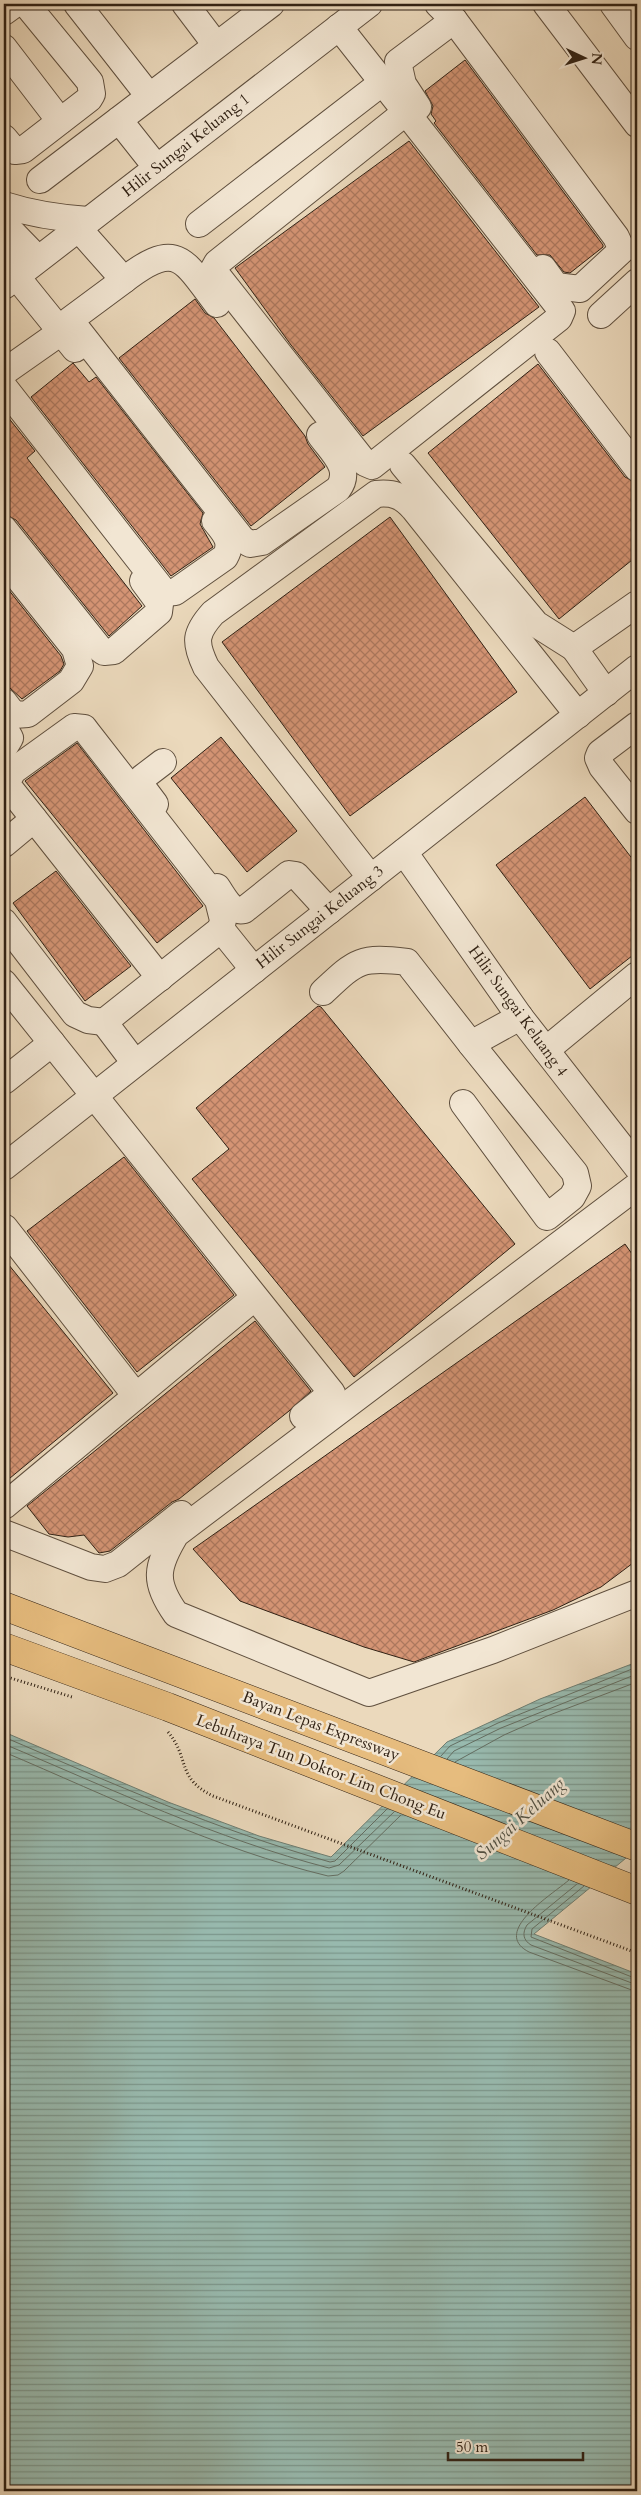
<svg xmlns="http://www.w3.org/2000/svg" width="641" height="2495" font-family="Cardo,serif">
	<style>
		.water { fill: url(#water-rules); stroke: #6e7d71 }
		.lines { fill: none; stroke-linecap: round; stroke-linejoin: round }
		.shore { stroke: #646e62; stroke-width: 1 }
		.building { fill: url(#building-cross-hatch); stroke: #302114 }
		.minor-casing { stroke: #5f4f3e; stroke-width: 28 }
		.highway-casing { stroke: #302114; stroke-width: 29 }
		.path { stroke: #302114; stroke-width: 3; stroke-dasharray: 1 2.5; stroke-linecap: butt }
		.minor { stroke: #f2e6d3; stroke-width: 26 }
		.highway { stroke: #e6bc7e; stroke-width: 28 }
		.labels { text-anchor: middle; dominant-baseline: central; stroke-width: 5; stroke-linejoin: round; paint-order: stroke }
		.street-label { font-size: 16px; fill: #302114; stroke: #f2e6d3 }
		.water-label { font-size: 18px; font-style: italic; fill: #4f4f42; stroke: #f2e6d3 }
	</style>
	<defs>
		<pattern id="water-rules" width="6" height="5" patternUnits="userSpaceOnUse" patternTransform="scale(1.25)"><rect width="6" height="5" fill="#98baaf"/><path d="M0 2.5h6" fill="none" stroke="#7c978d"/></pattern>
		<pattern id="building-cross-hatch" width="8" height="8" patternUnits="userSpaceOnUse" patternTransform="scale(1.25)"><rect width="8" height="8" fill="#d49474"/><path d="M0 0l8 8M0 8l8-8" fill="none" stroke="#ac785e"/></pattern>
	</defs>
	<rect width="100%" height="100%" fill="#ebd9bc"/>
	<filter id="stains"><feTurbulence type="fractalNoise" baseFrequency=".004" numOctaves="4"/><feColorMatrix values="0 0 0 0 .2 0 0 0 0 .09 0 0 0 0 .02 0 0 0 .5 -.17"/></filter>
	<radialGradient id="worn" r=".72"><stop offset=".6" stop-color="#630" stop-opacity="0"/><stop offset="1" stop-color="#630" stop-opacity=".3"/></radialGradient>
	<path class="water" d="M637,1662V1849L534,1934L637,1974V2491H4V1732L168,1802L259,1836L331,1857L447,1742L540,1699Z"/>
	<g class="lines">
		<g class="shore">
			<path d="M4,1737C111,1783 217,1830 330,1862L335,1861L387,1809"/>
			<path d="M4,1744C111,1789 217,1839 329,1868L339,1865L394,1812"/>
			<path d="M4,1752C110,1797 216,1849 328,1876L338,1875L344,1871L401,1815"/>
			<path d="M441,1756L450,1746L498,1723L637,1667"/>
			<path d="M447,1759L454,1751L501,1728L637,1674"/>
			<path d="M455,1762L504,1735L547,1716L637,1682"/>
			<path d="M569,1880C553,1894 490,1932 529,1952L637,1992"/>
			<path d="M577,1884L527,1925C522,1933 523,1940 531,1945L637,1985"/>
			<path d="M584,1886L532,1929L531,1937L637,1979"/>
		</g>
	</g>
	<g class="building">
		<path d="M465,60L603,245V247L570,273L564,272L550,255H537L434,123L436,121L431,114L433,106L425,91Z"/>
		<path d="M409,141L539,307L363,436L291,345L235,268Z"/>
		<path d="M195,299L205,313L214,318L305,436L308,444L325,467L251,526L119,358Z"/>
		<path d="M73,363L89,382L96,377L203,513L200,524L213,547L171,576L31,397Z"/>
		<path d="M538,364L625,477L637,483V556L559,619L428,453Z"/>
		<path d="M7,416L35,451L27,458L142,606L109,636L16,520L4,514V419Z"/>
		<path d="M390,517L517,692L350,816L222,642Z"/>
		<path d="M4,584L61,656L64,664L60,671L22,699L10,688L4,687Z"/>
		<path d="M221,737L297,831L247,872L171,778Z"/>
		<path d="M77,743L203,906L157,943L25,781Z"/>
		<path d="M585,797L637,865V952L590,989L496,865Z"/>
		<path d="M56,871L131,966L85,1001L13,903Z"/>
		<path d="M318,1006L321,1007L515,1244L354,1377L192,1179L229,1149L196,1108Z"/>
		<path d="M124,1157L234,1295L137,1372L27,1231Z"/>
		<path d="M625,1244L637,1261V1560L601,1587L553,1610L414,1662L364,1647L240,1601L193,1549Z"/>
		<path d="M4,1259L113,1393L4,1483Z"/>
		<path d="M255,1321L311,1391L289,1411L179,1499L172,1502L110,1551L99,1553L84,1535L68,1537L49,1534L27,1506Z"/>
	</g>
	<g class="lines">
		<defs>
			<g id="minor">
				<path d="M77,4L149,96"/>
				<path d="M185,4L216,45"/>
				<path d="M438,4L454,20L616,237L622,250L580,289L556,286L543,268"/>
				<path d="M546,4L637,124"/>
				<path d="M613,4L637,37"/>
				<path d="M4,12L15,4"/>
				<path d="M339,27L406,112L217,263L213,270L365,463L372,466L559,318L562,311L406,112"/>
				<path d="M4,48L60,121"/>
				<path d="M418,107L403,84L398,62L454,20"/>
				<path d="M119,120L157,168"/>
				<path d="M4,138L15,151L23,150L89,99L92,94L90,82L26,4"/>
				<path d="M40,180L271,4"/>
				<path d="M4,205C32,214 59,218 88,220"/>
				<path d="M4,224L38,259"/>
				<path d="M199,224L383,82"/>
				<path d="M78,228L124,280C177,239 183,259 217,304"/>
				<path d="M4,254L16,276L75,349"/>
				<path d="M124,280L70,320L242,539L250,544L262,542L338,489C353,469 332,452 320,435"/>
				<path d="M4,286L369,4"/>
				<path d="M601,315L637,282"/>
				<path d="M548,352L637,468"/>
				<path d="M4,372L61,332"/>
				<path d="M4,387L165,593L175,592L225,557C234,542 224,532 215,521"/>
				<path d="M403,465L536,624L574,648"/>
				<path d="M4,529L100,649L104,652L114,651L159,612L160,604L143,581"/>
				<path d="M4,560L75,649L80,666L71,681L28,714L14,715L4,702"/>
				<path d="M606,693L574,648L637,604"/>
				<path d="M637,725L600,753L598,758L602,767L637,811"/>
				<path d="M4,727L10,738L4,748"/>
				<path d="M155,804L140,784L142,778L163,762"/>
				<path d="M4,844L34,819"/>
				<path d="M404,852L520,1017L637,1167"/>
				<path d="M371,878L206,667C194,642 195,633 213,613L376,494C393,492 403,496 414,509L578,715"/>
				<path d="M217,887C224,897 231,913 244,910L289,874L296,875L329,911"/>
				<path d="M4,922L75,1014L88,1020L104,1022"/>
				<path d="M160,978L8,786V780L13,771L74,727L84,728L87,732L218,900L223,920L221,929L254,970"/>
				<path d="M4,983L332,1393L303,1416"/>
				<path d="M323,992C356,961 360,956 407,962L471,1044L520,1017"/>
				<path d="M546,1050L637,975"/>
				<path d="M135,1063L104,1022L221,929"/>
				<path d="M4,1081L52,1043"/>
				<path d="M463,1103L547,1217L572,1197L578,1186L575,1173L471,1044"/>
				<path d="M4,1167L637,668"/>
				<path d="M637,1186L176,1534C156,1567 153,1582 176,1614L369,1693L493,1650L637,1593"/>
				<path d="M5,1228L136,1396"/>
				<path d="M4,1506L254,1298"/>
				<path d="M4,1533L91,1567L105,1569L118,1564L181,1514"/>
			</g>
			<g id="highway">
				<path d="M4,1606L637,1847"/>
				<path d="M4,1647L168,1707L637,1891"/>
			</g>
		</defs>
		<use href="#minor" class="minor-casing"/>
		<use href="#highway" class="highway-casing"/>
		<g class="path">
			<path d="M4,1676L72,1697"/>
			<path d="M168,1732C190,1758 176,1778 213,1796L637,1953"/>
		</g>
		<use href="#minor" class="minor"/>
		<use href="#highway" class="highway"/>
	</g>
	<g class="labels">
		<g class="street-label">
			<text transform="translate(186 145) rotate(-38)">Hilir Sungai Keluang 1</text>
			<text transform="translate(320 917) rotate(-38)">Hilir Sungai Keluang 3</text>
			<text transform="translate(518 1011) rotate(54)">Hilir Sungai Keluang 4</text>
			<text transform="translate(321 1726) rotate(21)">Bayan Lepas Expressway</text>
			<text transform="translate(321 1767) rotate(21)">Lebuhraya Tun Doktor Lim Chong Eu</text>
		</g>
		<g class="water-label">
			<text transform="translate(520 1819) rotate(-42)">Sungai Keluang</text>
		</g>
	</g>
	<rect width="641" height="2495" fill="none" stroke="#ebd9bc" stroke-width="20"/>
	<rect x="5" y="5" width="631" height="2485" fill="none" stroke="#302114" stroke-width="2.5"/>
	<rect x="10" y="10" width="621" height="2475" fill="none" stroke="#302114"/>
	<g transform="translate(584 58) rotate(94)" stroke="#f2e6d3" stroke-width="4" paint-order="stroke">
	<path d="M0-4L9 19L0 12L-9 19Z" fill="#302114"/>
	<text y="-8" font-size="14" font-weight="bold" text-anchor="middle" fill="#302114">N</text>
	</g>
	<path d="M448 2452v8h135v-8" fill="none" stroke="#302114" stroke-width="2.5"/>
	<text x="456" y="2452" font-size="15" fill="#302114" stroke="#f2e6d3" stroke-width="4" paint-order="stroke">50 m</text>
	<rect width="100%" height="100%" filter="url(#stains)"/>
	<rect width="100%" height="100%" fill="url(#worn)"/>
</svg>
